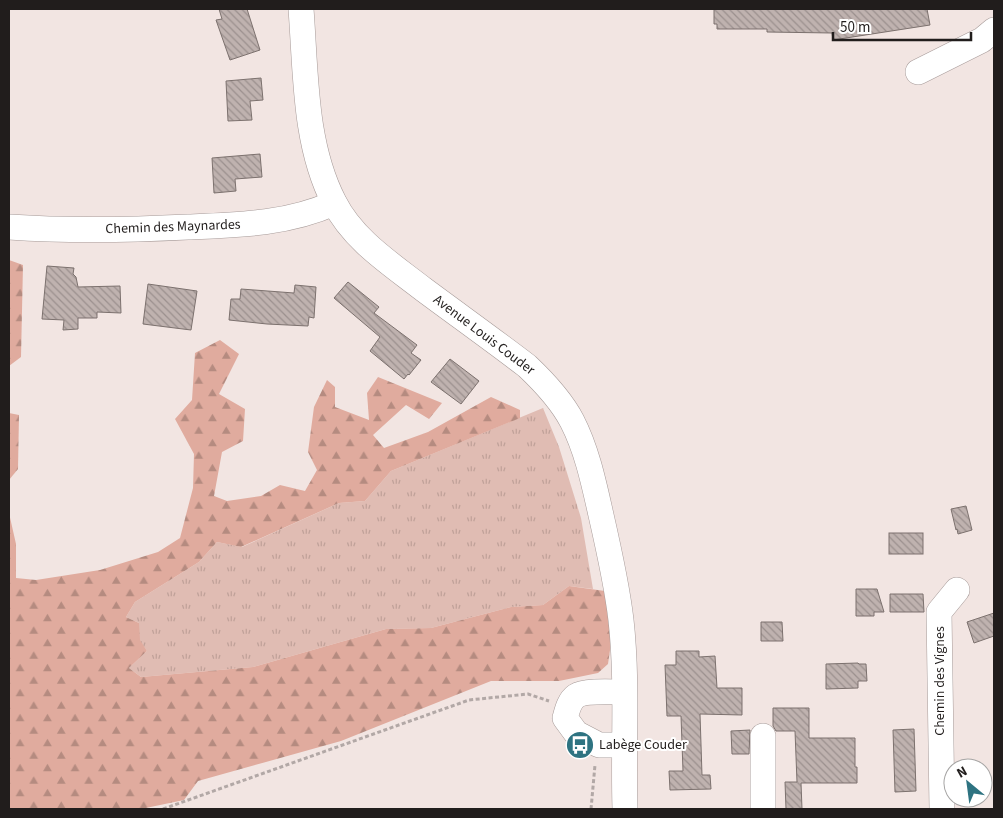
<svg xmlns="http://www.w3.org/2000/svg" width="1003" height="818" font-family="'Source Sans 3',sans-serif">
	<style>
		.grass { fill: url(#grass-tufts) }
		.forest { fill: url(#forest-firs) }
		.building { fill: url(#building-back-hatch); stroke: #7c716e }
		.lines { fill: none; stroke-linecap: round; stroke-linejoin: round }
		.minor-casing { stroke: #a69a98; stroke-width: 26 }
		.path { stroke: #b2a8a6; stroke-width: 3; stroke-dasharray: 4 2.5; stroke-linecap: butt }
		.minor { stroke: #fff; stroke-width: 25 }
		.labels { text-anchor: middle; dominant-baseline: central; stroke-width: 4; stroke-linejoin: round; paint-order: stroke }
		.street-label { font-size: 14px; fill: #211d1c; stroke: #fff }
		.poi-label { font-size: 14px; fill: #211d1c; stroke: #fff; text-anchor: start }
	</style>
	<defs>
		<pattern id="grass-tufts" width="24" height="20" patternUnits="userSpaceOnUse" patternTransform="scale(1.25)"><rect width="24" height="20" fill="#e0bcb3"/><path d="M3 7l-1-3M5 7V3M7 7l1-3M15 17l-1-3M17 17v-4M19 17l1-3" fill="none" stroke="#c0a199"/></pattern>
		<pattern id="forest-firs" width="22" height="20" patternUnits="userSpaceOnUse" patternTransform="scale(1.25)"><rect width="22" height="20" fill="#e0ab9e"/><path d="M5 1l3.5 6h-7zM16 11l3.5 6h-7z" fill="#b58b80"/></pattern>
		<pattern id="building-back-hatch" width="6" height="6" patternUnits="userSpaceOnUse" patternTransform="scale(1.25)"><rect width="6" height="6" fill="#bfb2af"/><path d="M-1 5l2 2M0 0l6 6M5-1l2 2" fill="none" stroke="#9b908e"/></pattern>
	</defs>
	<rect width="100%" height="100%" fill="#f2e5e2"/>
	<path class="grass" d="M543,408L559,447L581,518L593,589L569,586L543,605L511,607L431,628L386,629L253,667L141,677L129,668L147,651L139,640V623L126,617L135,602L199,562L217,542L242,547L339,503L365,501L391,471Z"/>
	<g class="forest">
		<path d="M9,260L23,265L21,357L9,366Z"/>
		<path d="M220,340L239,354L219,394L245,409L243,441L222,452L214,496L227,501L261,496L280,485L305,491L317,470L308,452L314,407L327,380L335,387V407L369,420L367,393L378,377L442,403L429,419L406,405L373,435L384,448L428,432L491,397L520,410V418L391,471L365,501L339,503L241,547L217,542L199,562L135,602L126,617L139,623L140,640L147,651L129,668L141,677L253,667L386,629L431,628L511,607L543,605L569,586L605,591L611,643L608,664L598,673L559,681H491L341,741L198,781L184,800L141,809H9V513L16,544V578L36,580L100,570L158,552L180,538L193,488L194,454L175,419L192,400L195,353Z"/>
		<path d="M9,413L19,415L18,469L9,480Z"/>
	</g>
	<g class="building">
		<path d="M219,9H247L260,50L230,60L216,20L222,19Z"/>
		<path d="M714,9H927L930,25L833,40L832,33L767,32V29H717V24H714Z"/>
		<path d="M261,78L263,100L250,101L252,120L228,121L226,81Z"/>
		<path d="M260,154L262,177L235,179L236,191L214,193L212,158Z"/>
		<path d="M47,266L74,268L73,274L76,277L78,287L120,286L121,313L97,312V318H78V329L63,330L64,320L42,319Z"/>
		<path d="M348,282L379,307L374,313L417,345L411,353L421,360L409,375L408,374L404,379L370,351L380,337L334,298Z"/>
		<path d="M148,284L197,291L191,330L143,324Z"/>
		<path d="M295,285L316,287L314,318L309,317L308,326L267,324L229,320L231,299H240L241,289L294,293Z"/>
		<path d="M450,359L479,381L461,404L431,382Z"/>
		<path d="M966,506L972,530L958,534L957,529L956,530L951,509Z"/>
		<rect x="889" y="533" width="34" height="21"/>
		<path d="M856,589H877L884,612H874V616H856Z"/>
		<path d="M890,594H923L924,612H890Z"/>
		<path d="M994,613V636L974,643L967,622Z"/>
		<path d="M761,622H782L783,641H761Z"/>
		<path d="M676,651H699V657L715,656L717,688H742V715L700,714L702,775H710L711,789L670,790L669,771H683L681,716H667L665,665H676Z"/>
		<path d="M858,663L859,664H866L867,681H858V688L826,689V664Z"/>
		<path d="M773,708H809V738H855V767H857V783H801L802,809H786L785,782H797L795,731H776L773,726Z"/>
		<path d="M914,729L916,791L895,792L893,730Z"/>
		<path d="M750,730L749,754H732L731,731Z"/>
	</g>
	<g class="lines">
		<defs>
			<g id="minor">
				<path d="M301,9C306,73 304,144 334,202C353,240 391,264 423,289C458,315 493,340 527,366C545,383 561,400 572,421C587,450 594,484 601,515C609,550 617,585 621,620C628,683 623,746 625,809"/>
				<path d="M918,72L982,40L994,30"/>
				<path d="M9,227C69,231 128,230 188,227C238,225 288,224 334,203"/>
				<path d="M763,736V809"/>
				<path d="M623,745H599L576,733L565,718C567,711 569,701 576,696C585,690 613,692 624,692"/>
				<path d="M942,809L939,612L957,590"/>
			</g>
		</defs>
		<use href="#minor" class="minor-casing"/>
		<g class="path">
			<path d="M163,809L469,700L528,694L549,701"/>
			<path d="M591,809L595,765"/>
		</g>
		<use href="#minor" class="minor"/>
	</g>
	<defs>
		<symbol id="bus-disc" viewBox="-11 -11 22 22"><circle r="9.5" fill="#2e7381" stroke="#fff"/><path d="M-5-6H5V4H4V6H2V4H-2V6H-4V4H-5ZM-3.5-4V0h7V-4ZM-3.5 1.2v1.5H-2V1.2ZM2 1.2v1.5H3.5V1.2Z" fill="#fff"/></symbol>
	</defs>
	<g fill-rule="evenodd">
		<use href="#bus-disc" x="564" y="729" width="32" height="32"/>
	</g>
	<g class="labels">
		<g class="street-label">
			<text transform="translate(173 227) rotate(-2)">Chemin des Maynardes</text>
			<text transform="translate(484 335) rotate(37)">Avenue Louis Couder</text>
			<text transform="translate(940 681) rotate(-90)">Chemin des Vignes</text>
		</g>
		<g class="poi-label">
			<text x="599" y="745">Labège Couder</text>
		</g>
	</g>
	<rect width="1003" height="818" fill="none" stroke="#211d1c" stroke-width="20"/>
	<g transform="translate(968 783) rotate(331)"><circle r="24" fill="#ffffff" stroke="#a6a5a4"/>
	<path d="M0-4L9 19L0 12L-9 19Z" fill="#2e7381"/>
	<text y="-8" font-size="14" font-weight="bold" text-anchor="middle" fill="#211d1c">N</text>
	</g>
	<path d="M833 32v8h138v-8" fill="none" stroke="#211d1c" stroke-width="2.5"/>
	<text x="840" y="32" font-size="15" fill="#211d1c" stroke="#ffffff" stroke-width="4" paint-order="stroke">50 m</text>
</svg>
